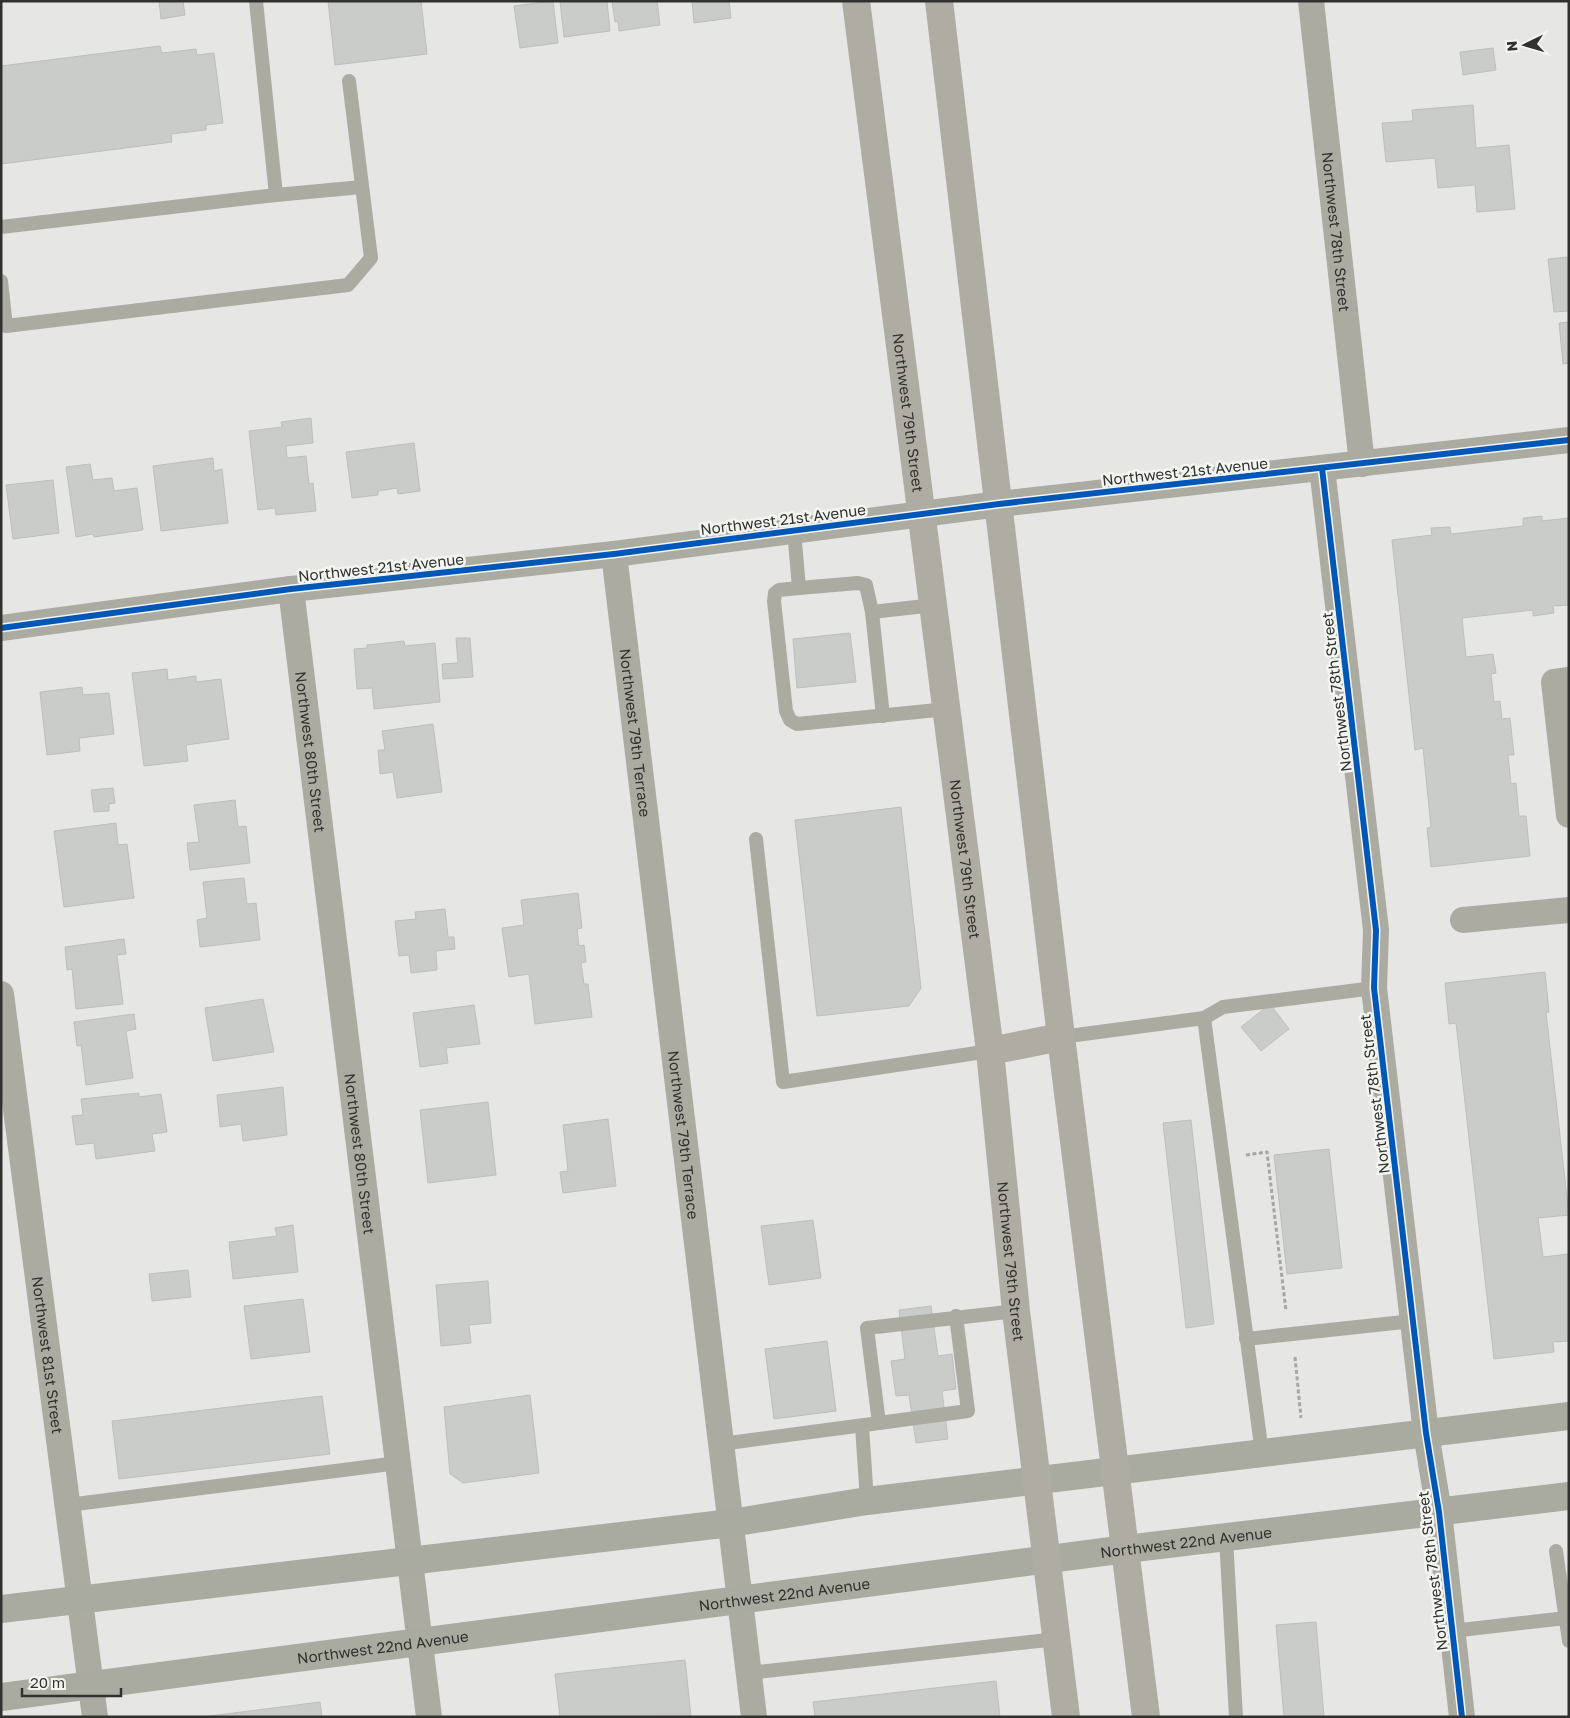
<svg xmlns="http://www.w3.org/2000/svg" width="1570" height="1718" font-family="'Golos Text',sans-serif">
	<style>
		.building { fill: #caccca; stroke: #bebfbd }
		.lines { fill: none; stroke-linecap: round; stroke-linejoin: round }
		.path { stroke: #a7a6a0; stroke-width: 3; stroke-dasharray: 4 2.5; stroke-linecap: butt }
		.service { stroke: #acaba2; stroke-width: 14 }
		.minor { stroke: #acaba2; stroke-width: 26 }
		.secondary { stroke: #aaaba0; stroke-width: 28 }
		.primary { stroke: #aeaca3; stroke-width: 28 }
		.cycleway-casing { stroke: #f3f5f1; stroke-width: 9 }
		.cycleway { stroke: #0057b8; stroke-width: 6 }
		.labels { text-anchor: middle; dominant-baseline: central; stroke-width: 5; stroke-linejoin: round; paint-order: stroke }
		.street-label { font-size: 15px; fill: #313230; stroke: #f3f5f1 }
	</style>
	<rect width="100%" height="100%" fill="#e6e7e5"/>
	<g class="building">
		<path d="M159,1H183L185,15L161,19Z"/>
		<path d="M328,1H421L427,54L335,65Z"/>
		<path d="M553,1L558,43L520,48L514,6Z"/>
		<path d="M560,1H607L610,31L564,37Z"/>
		<path d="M612,1H657L660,25L619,31L618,21L615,22Z"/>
		<path d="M692,1H729L731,18L694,23Z"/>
		<path d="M160,46L162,53L196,49L197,55L214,53L223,123L206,125V130L171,134L172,142L1,164V66Z"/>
		<path d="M1493,48L1496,70L1463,75L1460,52Z"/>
		<path d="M1473,105L1476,148L1509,145L1515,209L1477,212L1475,185L1438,188L1435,158L1386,162L1382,123L1413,121L1412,110Z"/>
		<path d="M1569,257V311L1554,312L1548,259Z"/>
		<path d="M1569,322V363L1563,364L1559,323Z"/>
		<path d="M311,418L313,443L286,446L287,458L306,456L309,484L313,483L316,511L276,515L275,508L258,510L249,431L282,427L281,422Z"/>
		<path d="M414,443L420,491L398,494L397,488L378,491V495L352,498L346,452Z"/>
		<path d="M213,458L214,471L222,469L228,523L161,531L153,466Z"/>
		<path d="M90,464L93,480L112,478L114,491L137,488L143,530L94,537L93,534L76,537L66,467Z"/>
		<path d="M53,480L59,533L13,539L6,485Z"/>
		<path d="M1542,516V521L1569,518V605L1553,606L1554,613L1533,616V610L1462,618L1466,657L1493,654L1496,673L1491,674L1494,702L1500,701L1502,719L1510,718L1514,755H1508L1511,784L1516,783L1519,816H1526L1530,856L1431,867L1427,828L1431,827L1423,748L1415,750L1392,540L1432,535L1431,528L1450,527L1451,534L1523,526V518Z"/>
		<path d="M850,633L856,682L797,688L793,639Z"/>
		<path d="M456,638H470L473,677L443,679L442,664L458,663Z"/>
		<path d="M404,641L405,646L435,643L440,702L374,709L372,688L357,689L354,649L367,648V645Z"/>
		<path d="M167,669L168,680L196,676V682L221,679L229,739L186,745L188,761L144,766L132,673Z"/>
		<path d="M82,687L83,695L109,693L114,734L79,738L80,751L47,755L40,692Z"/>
		<path d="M433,724L442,792L397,798L393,772L380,774L378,750H385L382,731Z"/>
		<path d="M113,788L115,803L109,804V811L94,812L91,790Z"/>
		<path d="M235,800L238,827L246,826L250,863L190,870L187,843L199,842L194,805Z"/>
		<path d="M901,807L921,988L909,1006L817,1016L795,820Z"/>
		<path d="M116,823L118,845L127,844L134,898L64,907L54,831Z"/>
		<path d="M244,878L247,904L256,903L260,940L200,947L197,920L207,918L203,882Z"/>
		<path d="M578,893L582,928L577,929L579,946L584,945L586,962L581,963L584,984H588L592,1017L535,1024L529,974L509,977L502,928L524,925L521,900Z"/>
		<path d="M445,909L448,937H454L455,949L436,951L437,970L411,973L409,955L399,956L395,921L416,919L415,912Z"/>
		<path d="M124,939L126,954L117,955L123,1004L76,1009L72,969L67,970L65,947Z"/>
		<path d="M1545,972L1549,1012H1546L1569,1215L1538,1218L1543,1257L1569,1254V1341L1553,1342L1554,1352L1494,1359L1456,1023L1449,1024L1445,983Z"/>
		<path d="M263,999L274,1052L213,1061L205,1008Z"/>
		<path d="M1270,1004L1289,1029L1261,1051L1241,1027Z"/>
		<path d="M474,1005L480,1044L446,1048L448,1063L420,1067L413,1013Z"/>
		<path d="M134,1014L136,1029L126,1031L133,1078L86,1085L81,1045L77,1046L74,1022Z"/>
		<path d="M283,1087L287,1135L243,1141L241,1124L220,1127L217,1095Z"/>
		<path d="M139,1093V1097L161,1094L167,1132L152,1134L155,1151L96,1159L94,1143L76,1145L72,1116L83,1115L81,1099Z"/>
		<path d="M488,1102L496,1175L428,1183L420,1110Z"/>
		<path d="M608,1119L616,1186L563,1193L560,1172L568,1171L563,1125Z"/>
		<path d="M1191,1120L1214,1324L1186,1328L1163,1123Z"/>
		<path d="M1329,1149L1342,1268L1287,1274L1274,1155Z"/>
		<path d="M813,1220L821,1278L769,1285L761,1226Z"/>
		<path d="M293,1225L298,1272L233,1279L229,1242L277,1236L275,1228Z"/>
		<path d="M188,1270L191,1297L152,1301L149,1274Z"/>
		<path d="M488,1281L491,1323L469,1325L471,1343L441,1346L436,1285Z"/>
		<path d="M303,1299L310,1352L251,1359L244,1306Z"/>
		<path d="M931,1306L938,1356L952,1354L956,1389L942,1391L948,1439L916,1443L909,1395L896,1396L891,1361L905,1359L899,1310Z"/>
		<path d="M827,1341L836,1411L774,1419L765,1349Z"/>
		<path d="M530,1395L539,1473L463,1483L450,1474L444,1407Z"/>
		<path d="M322,1396L330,1454L119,1479L112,1421Z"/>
		<path d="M1316,1622L1324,1717H1284L1276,1625Z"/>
		<path d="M685,1660L691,1716L560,1717L555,1674Z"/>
		<path d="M996,1681L1000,1717H815L813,1702Z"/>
		<path d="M320,1702L322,1717H202Z"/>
	</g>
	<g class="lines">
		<g class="path">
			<path d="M1246,1155L1267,1152L1286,1311"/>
			<path d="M1295,1357L1301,1418"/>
		</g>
		<g class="service">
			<path d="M276,195L362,187"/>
			<path d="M1,227L276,195L256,1"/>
			<path d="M1,281L6,326L348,285L371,258L349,81"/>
			<path d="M794,530L799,588L858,583L866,585L872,612L883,716"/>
			<path d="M799,588L779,590L775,593L774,601L786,711L790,720L797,724L947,709"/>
			<path d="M872,612L934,605"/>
			<path d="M756,839L783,1082L990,1051"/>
			<path d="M1204,1018L1223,1007L1374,988"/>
			<path d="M1061,1037L1204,1018L1262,1453"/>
			<path d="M956,1316L968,1411L879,1423L867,1328L1016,1311"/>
			<path d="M1246,1339L1413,1321"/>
			<path d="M862,1426L867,1501"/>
			<path d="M721,1444L879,1423"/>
			<path d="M68,1505L398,1463"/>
			<path d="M1226,1538L1236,1717"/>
			<path d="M1556,1551L1569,1641"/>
			<path d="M1452,1631L1566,1618"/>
			<path d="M749,1673L1057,1639"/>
		</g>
		<g class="minor">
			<path id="s1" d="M1311,1L1362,464"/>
			<path d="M1322,468L1376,930L1374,988L1426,1433L1439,1512L1462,1717"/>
			<path id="s2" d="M614,554L754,1717"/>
			<path id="s3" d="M291,589L429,1717"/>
			<path d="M1,628L291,589L614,554L999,504L1569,440"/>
			<path d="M1569,680L1554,682L1569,815"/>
			<path d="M1463,920L1569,910"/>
			<path id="s4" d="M1,994L95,1717"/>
		</g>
		<g class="secondary">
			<path d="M1,1609L731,1523L867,1501L1569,1416"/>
			<path id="s5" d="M1,1697L1126,1549L1569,1496"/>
		</g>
		<g class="primary">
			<path id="s6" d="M856,1L990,1051L1016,1311L1066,1717"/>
			<path d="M939,1L1061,1037L1146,1717"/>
			<path d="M990,1051L1061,1037"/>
		</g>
		<defs>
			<g id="cycleway">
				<path d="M1322,468L1376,930L1374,988L1426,1433L1439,1512L1462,1717"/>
				<path d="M1,628L291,589L614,554L999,504L1569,440"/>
			</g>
		</defs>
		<use href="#cycleway" class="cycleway-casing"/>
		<use href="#cycleway" class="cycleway"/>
	</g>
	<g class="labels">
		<g class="street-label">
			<text stroke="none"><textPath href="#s1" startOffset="232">Northwest 78th Street</textPath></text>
			<text stroke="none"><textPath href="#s6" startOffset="415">Northwest 79th Street</textPath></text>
			<text transform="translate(1185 471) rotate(-6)">Northwest 21st Avenue</text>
			<text transform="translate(783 519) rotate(-7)">Northwest 21st Avenue</text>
			<text transform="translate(381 567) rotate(-6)">Northwest 21st Avenue</text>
			<text transform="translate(1336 692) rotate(-97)">Northwest 78th Street</text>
			<text stroke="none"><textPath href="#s2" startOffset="180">Northwest 79th Terrace</textPath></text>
			<text stroke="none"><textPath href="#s3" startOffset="164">Northwest 80th Street</textPath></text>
			<text stroke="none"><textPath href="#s6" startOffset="865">Northwest 79th Street</textPath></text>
			<text transform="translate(1374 1094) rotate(-97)">Northwest 78th Street</text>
			<text stroke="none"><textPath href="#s2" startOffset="585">Northwest 79th Terrace</textPath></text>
			<text stroke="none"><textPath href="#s3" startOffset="569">Northwest 80th Street</textPath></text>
			<text stroke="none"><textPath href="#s6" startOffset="1270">Northwest 79th Street</textPath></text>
			<text stroke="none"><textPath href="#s4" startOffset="364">Northwest 81st Street</textPath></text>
			<text stroke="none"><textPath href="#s5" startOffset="1195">Northwest 22nd Avenue</textPath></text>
			<text transform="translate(1432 1571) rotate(-97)">Northwest 78th Street</text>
			<text stroke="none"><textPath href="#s5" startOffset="790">Northwest 22nd Avenue</textPath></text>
			<text stroke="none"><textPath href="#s5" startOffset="385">Northwest 22nd Avenue</textPath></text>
		</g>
	</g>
	<rect width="1570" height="1718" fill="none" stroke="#313230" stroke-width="5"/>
	<g transform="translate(1525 45) rotate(265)" stroke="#f3f5f1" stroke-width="4" paint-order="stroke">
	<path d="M0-4L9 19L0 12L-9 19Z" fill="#313230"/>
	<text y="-8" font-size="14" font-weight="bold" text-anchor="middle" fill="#313230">N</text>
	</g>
	<path d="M22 1688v8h99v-8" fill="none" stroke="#313230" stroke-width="2.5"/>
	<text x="30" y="1688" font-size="15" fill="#313230" stroke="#f3f5f1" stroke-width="4" paint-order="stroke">20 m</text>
</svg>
